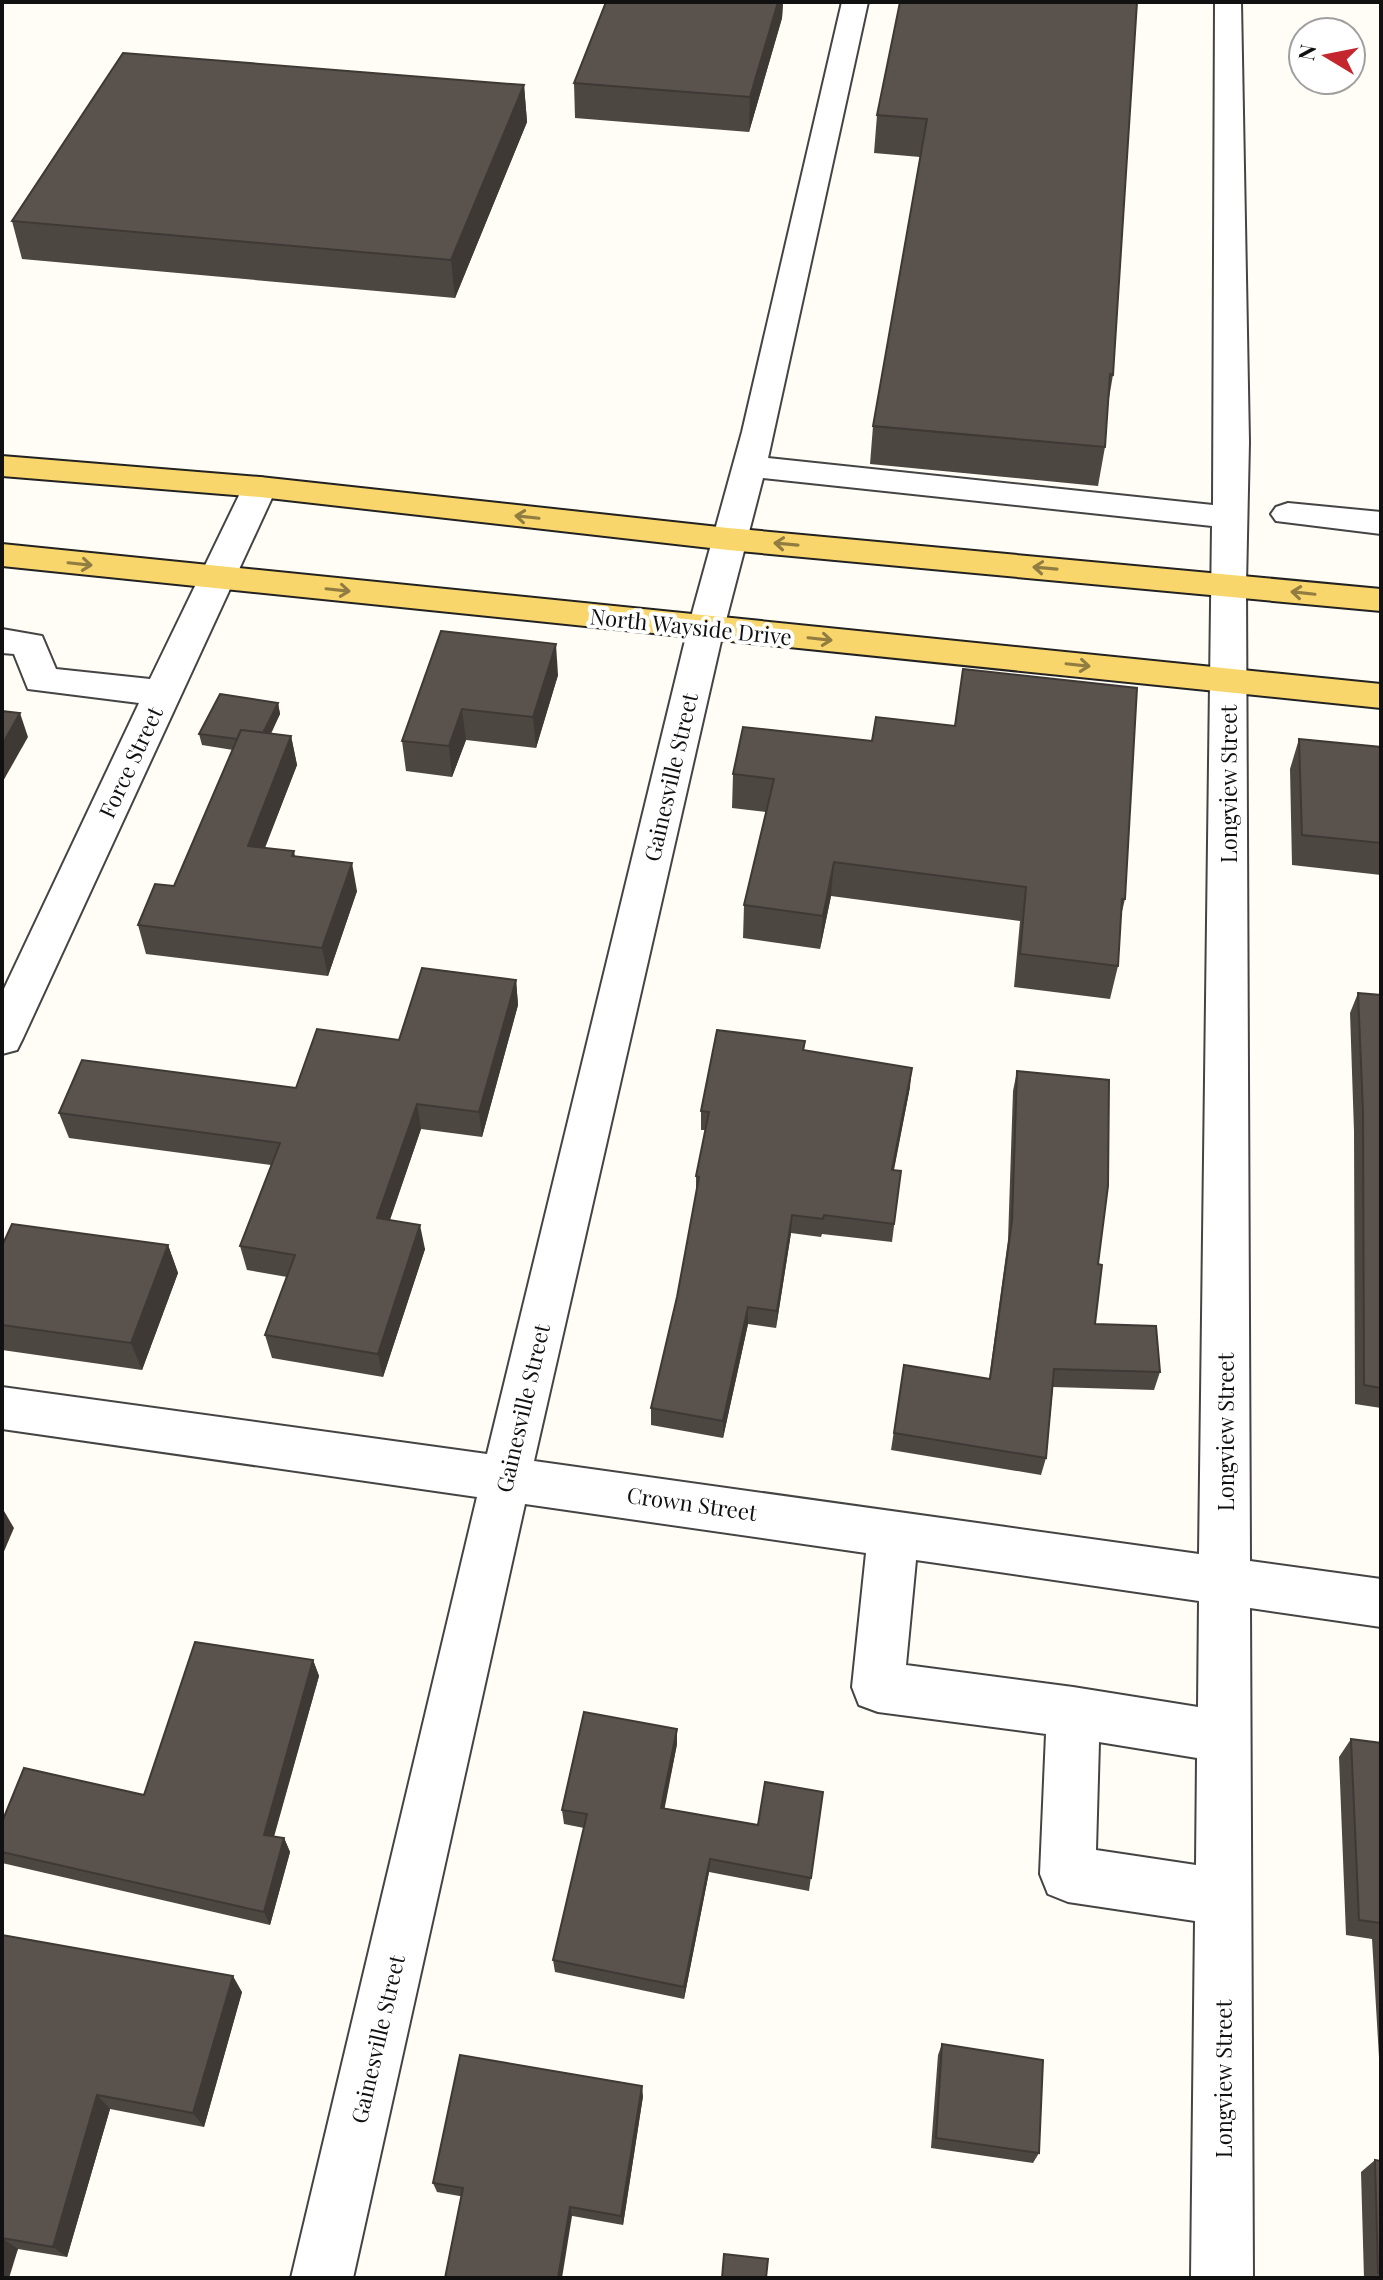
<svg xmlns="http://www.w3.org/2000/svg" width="1383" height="2280" font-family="'Playfair Display',serif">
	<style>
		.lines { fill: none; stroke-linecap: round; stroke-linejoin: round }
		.minor-casing { stroke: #444; stroke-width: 4 }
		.major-casing { stroke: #222; stroke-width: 4 }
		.minor { fill: #fff; fill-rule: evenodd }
		.major { fill: #f9d66b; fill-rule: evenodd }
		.wall { fill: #4d4742 }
		.shaded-wall { fill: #3f3936 }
		.building { fill: #5a524d; stroke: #3f3936; stroke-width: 2 }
		.oneway { stroke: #917d42 }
		.labels { text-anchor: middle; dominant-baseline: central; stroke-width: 8; stroke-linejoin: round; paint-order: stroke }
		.street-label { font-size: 22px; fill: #111; stroke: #fff }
	</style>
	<rect width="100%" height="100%" fill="#fffdf5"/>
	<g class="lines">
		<defs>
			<g id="minor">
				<path d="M842,2H868L768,458L1213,505L1215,2H1241L1249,442L1246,585L1250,1561L1381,1579V1627L1250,1608L1253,2278H1191L1195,1921L1068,1902L1048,1894L1040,1874L1046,1734L878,1712L859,1705L852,1687L866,1553L525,1504L353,2278H291L477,1497L2,1429V1387L487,1454L688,628L742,432ZM763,478L1212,526L1199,1554L534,1461L724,628ZM916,1560L1199,1601L1198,1707L1073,1687L906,1665ZM1099,1742L1197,1758L1196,1865L1096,1850Z"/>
				<path d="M260,477L272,480L277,487L23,1038L17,1050L2,1054V993L139,703L28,689L14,654L2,653V629L42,636L56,669L150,679L243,487L248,480Z"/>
				<path d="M1288,503L1381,512V534L1276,521L1271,514L1276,507Z"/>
			</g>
			<g id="major">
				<path d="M2,456L260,477L728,528L1381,589V611L728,550L260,497L2,476Z"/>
				<path d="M2,544L1381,684V708L2,566Z"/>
			</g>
		</defs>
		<use href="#minor" class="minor-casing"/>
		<use href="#major" class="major-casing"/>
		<use href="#minor" class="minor"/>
		<use href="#major" class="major"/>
	</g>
	<g class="wall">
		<path d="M606,2H783L782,18L749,132L575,118L574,83Z"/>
		<path d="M900,2L1113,375L1108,404L1105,447L1098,486L870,464L873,426L920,157L874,153L877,115Z"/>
		<path d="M524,85L527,122L455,298L22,259L12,221Z"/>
		<path d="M441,631L558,675L536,748L466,740L452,777L406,771L402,741Z"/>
		<path d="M278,703L280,714L271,734L291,736L297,765L265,848L294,851L295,856L357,891L328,976L146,954L138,925L174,886L233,750L202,745L199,734Z"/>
		<path d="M743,727L1125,899L1120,920L1118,966L1110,999L1014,987L1020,921L831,896L820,949L743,938L744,905L766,812L732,808L733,774Z"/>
		<path d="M1299,739L1379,747L1381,741V875L1292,865L1290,769Z"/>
		<path d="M516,980L518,1005L482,1137L421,1129L390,1220L425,1249L383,1377L272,1358L265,1335L287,1277L247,1270L240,1246L271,1165L69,1138L59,1113L296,1088L399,1040Z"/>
		<path d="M1358,993L1381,995V1408L1355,1404L1354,1131L1350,1013Z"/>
		<path d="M805,1041L804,1050L910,1087L894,1170L901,1171L892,1242L822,1234L821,1237L791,1233L776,1328L748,1324L723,1438L651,1425V1408L677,1297L696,1195V1176L705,1130H701V1111Z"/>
		<path d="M1017,1071L1098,1264L1095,1324L1160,1372L1154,1390L1053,1387L1046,1458L1041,1475L891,1450L904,1365L989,1379L1008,1240L1013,1091Z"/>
		<path d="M168,1245L178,1273L142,1370L2,1350V1246Z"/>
		<path d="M313,1660L319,1676L274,1837L284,1838L290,1852L270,1925L2,1863V1822L144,1795Z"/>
		<path d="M1351,1739L1381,1743V2091L1372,1939L1346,1935L1339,1757Z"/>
		<path d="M677,1744L664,1808L758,1825L823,1792L809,1891L709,1872L684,1999L555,1972L553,1960L584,1828L564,1824L562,1810Z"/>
		<path d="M2,1935L242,1992L204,2127L110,2109L67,2257L18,2249L2,2278Z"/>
		<path d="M942,2044L1039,2153L1033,2163L931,2148L938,2055Z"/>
		<path d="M643,2096L623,2225L437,2192L433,2183Z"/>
		<path d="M1375,2160L1381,2161V2278H1364L1361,2172Z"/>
	</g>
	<g class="shaded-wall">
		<path d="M778,2H783L782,18L749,132L750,97Z"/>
		<path d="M524,85L527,122L455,298L451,260Z"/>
		<path d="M556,644L558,675L536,748L533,717Z"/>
		<path d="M278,703L280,714L260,754L258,743Z"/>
		<path d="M462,709L466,740L452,777L449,746Z"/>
		<path d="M20,713L28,737L2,783V745Z"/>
		<path d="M291,736L297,765L254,875L248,846Z"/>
		<path d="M834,862L831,896L820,949L823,916Z"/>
		<path d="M352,863L357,891L328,976L322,948Z"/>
		<path d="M516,980L518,1005L482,1137L479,1112Z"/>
		<path d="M912,1068L910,1087L890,1188L892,1170Z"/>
		<path d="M417,1104L421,1129L382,1242L377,1218Z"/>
		<path d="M792,1215L791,1233L776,1328L777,1311Z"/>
		<path d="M420,1225L425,1249L383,1377L378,1354Z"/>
		<path d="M168,1245L178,1273L142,1370L131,1343Z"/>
		<path d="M748,1307V1324L723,1438V1421Z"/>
		<path d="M4,1511L14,1528L2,1556V1516Z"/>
		<path d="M313,1660L319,1676L270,1849L264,1835Z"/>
		<path d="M677,1729V1744L662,1822L661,1808Z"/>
		<path d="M284,1838L290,1852L270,1925L264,1912Z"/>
		<path d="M710,1859L709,1872L684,1999V1987Z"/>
		<path d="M233,1976L242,1992L204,2127L193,2113Z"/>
		<path d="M642,2086L643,2096L623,2225L621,2216Z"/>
		<path d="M97,2095L110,2109L67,2257L53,2247Z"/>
		<path d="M570,2207L572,2216L562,2278H558Z"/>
		<path d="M2,2238L18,2249L9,2278H2Z"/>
	</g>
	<g class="building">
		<path d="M606,2H778L750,97L574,83Z"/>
		<path d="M900,2H1137L1113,375L1110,374L1105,447L873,426L927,119L877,115Z"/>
		<path d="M123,53L524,85L451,260L12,221Z"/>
		<path d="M441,631L556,644L533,717L462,709L449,746L402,741Z"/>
		<path d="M963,669L1137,688L1125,899H1122L1118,966L1020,954L1026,887L834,862L823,916L744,905L774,779L733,774L743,727L872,741L876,717L955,726Z"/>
		<path d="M220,694L278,703L263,733L241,730L237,739L199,734Z"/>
		<path d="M2,711L20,713L2,745Z"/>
		<path d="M241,730L291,736L248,846L294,851L292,856L352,863L322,948L138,925L155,884L174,886Z"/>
		<path d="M1299,739L1381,747V843L1302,835Z"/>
		<path d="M422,968L516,980L479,1112L417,1104L377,1218L420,1225L378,1354L265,1335L295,1255L240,1246L280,1143L59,1113L82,1060L296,1088L317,1029L399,1040Z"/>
		<path d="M1358,993L1381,995V1388L1364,1385L1363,1111Z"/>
		<path d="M717,1030L805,1041L803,1050L912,1068L892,1170L901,1171L894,1224L824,1215L823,1219L792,1215L777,1311L748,1307L723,1421L651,1408L677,1297L699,1177L696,1176L709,1112L701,1111Z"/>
		<path d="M1017,1071L1109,1080L1108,1186L1098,1264L1102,1265L1095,1324L1156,1326L1160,1372L1054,1369L1046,1458L894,1433L904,1365L990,1379L1012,1221Z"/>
		<path d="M12,1224L168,1245L131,1343L2,1325V1246Z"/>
		<path d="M195,1642L313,1660L264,1835L284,1838L264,1912L2,1852V1822L24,1768L144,1795Z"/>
		<path d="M584,1712L677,1729L661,1808L758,1825L765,1782L823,1792L811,1878L710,1859L684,1987L553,1960L587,1814L562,1810Z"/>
		<path d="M1351,1739L1381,1743V1923L1359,1920Z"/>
		<path d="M2,1935L233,1976L193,2113L97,2095L53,2247L2,2238V2239Z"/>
		<path d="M942,2044L1043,2060L1039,2153L936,2138Z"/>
		<path d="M460,2055L642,2086L621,2216L570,2207L558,2278H445L463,2188L433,2183Z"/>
		<path d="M1375,2160L1381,2161V2273H1378Z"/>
		<path d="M724,2254L768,2259L766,2278H722Z"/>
	</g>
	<defs><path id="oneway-shaft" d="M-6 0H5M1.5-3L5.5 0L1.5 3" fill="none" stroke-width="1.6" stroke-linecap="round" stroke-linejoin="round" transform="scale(2)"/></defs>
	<g class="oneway">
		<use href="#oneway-shaft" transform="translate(527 517) rotate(-174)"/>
		<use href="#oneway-shaft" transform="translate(786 544) rotate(-175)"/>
		<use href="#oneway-shaft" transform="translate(80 564) rotate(6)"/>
		<use href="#oneway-shaft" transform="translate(1045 568) rotate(-175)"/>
		<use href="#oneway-shaft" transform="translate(338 590) rotate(6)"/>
		<use href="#oneway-shaft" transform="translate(1303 593) rotate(-174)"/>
		<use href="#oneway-shaft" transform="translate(820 639) rotate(6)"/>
		<use href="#oneway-shaft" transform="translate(1078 665) rotate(6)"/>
	</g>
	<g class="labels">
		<g class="street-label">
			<text transform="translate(691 626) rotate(6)">North Wayside Drive</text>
			<text transform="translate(130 762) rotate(-65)">Force Street</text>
			<text transform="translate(670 777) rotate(-77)">Gainesville Street</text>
			<text transform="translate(1228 784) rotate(-90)">Longview Street</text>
			<text transform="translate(522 1408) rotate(-77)">Gainesville Street</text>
			<text transform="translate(1225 1432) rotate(-90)">Longview Street</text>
			<text transform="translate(692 1503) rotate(8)">Crown Street</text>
			<text transform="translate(377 2039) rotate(-77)">Gainesville Street</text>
			<text transform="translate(1223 2079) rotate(-90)">Longview Street</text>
		</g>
	</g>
	<rect width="1383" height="2280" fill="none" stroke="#111111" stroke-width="8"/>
	<g transform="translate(1327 56) rotate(280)"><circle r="38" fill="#ffffff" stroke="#a0a0a0" stroke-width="2"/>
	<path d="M0-6L14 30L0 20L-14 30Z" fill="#c4262e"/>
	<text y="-12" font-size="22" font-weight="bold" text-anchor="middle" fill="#111111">N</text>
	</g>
</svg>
